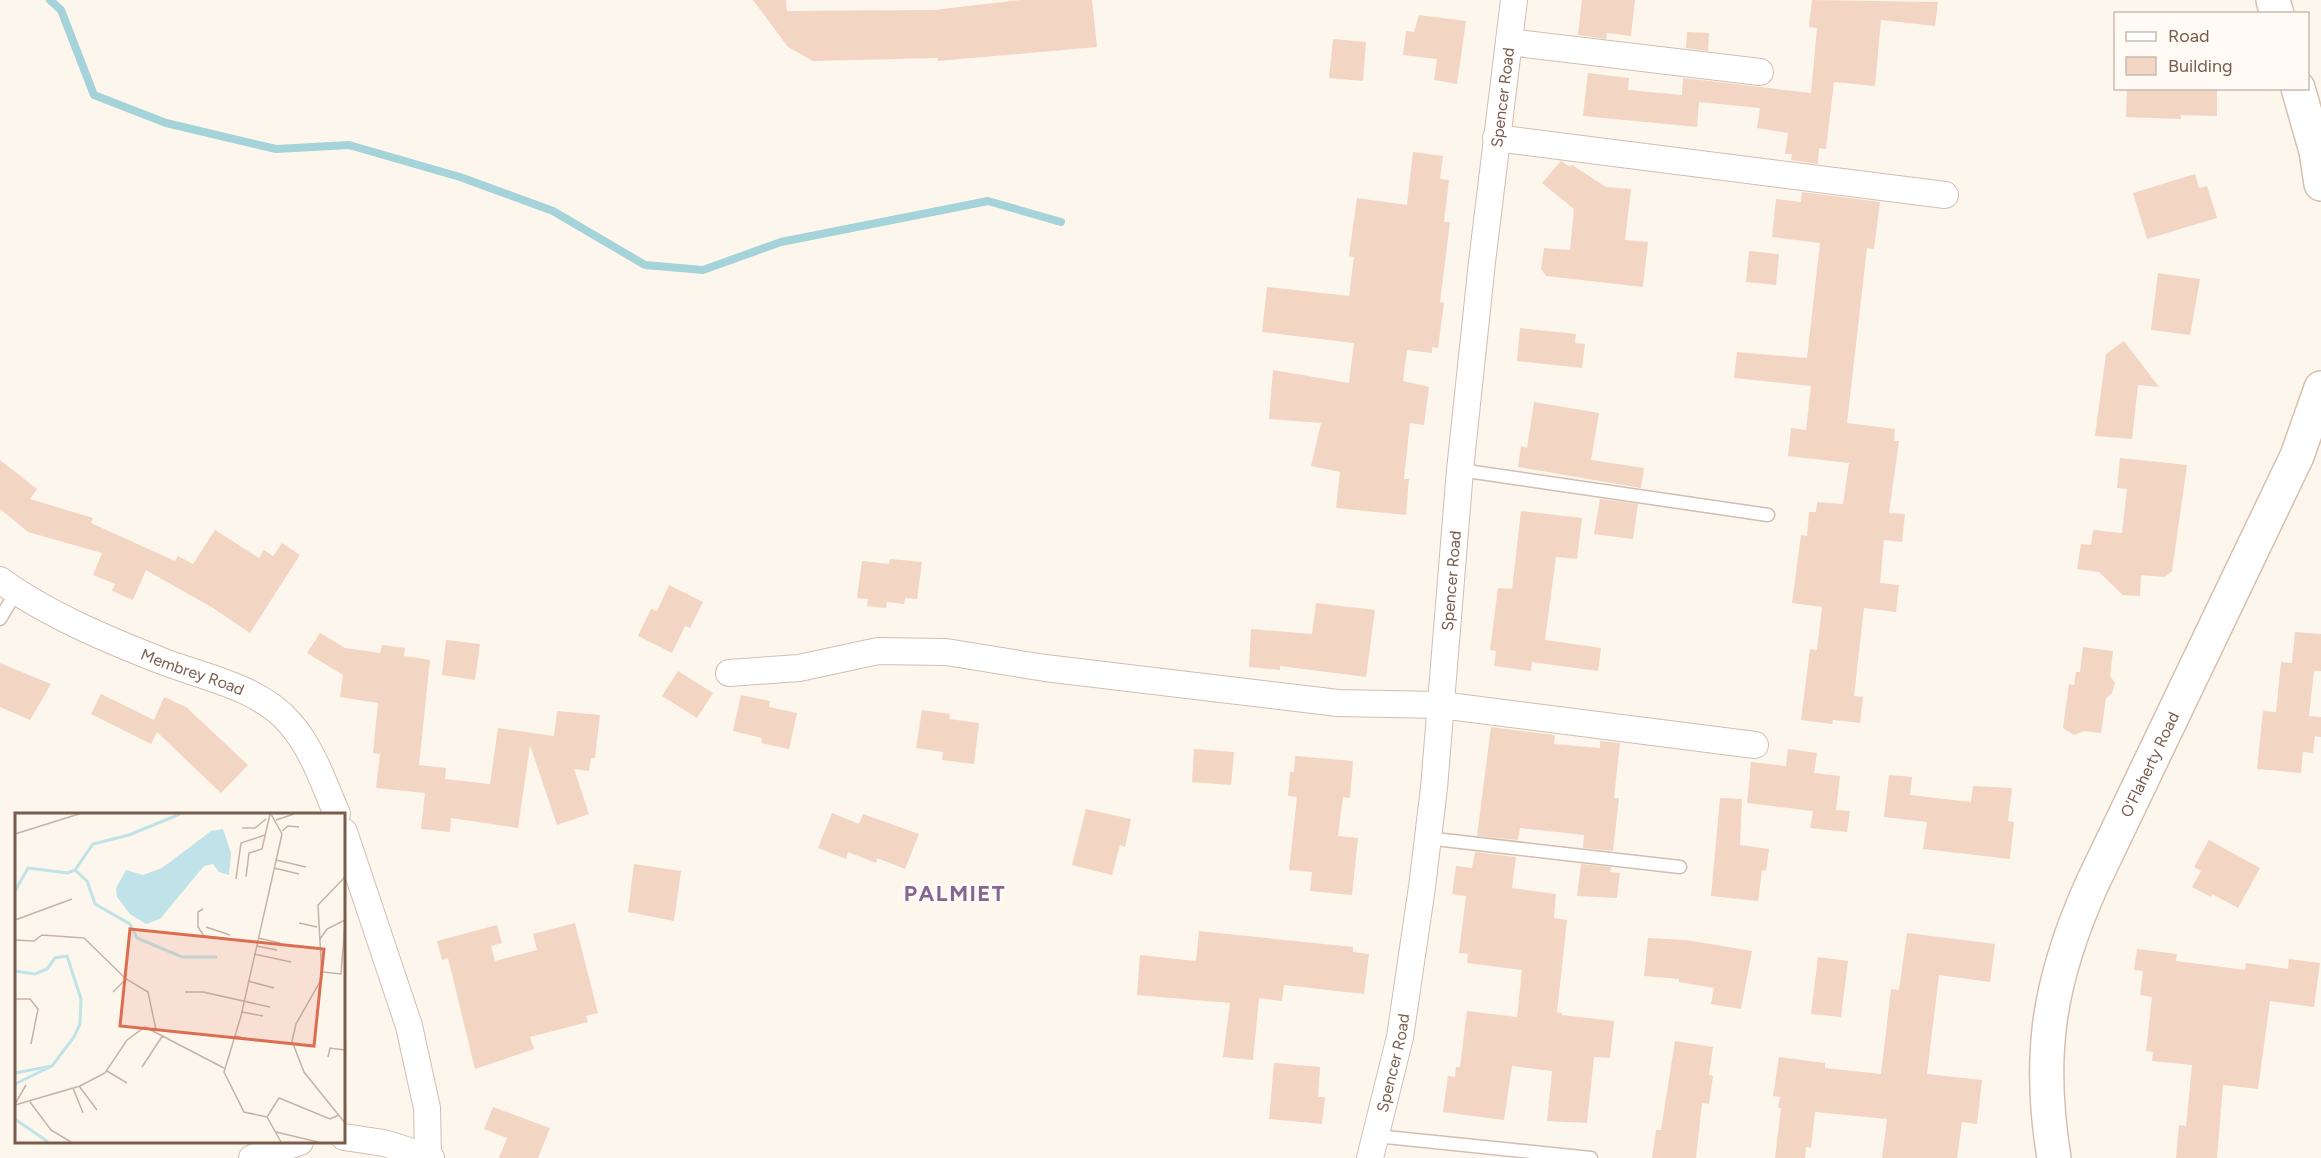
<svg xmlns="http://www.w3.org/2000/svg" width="2321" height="1158" font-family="Figtree,sans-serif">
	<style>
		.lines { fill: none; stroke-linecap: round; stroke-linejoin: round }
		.stream { stroke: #a5d3da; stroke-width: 8 }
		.building { fill: #f3d5c3 }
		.lane-casing { stroke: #d1beb0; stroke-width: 15 }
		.street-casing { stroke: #d1beb0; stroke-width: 28 }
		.secondary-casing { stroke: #d6c0b0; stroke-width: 36 }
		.lane { stroke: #fff; stroke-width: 12 }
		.street { stroke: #fff; stroke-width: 26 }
		.secondary { stroke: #fff; stroke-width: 33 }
		.labels { text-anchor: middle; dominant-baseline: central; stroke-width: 6; stroke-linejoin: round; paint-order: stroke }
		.street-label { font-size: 16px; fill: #7a5c4d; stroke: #fffaf3 }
		.district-label { font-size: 22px; font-weight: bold; letter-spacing: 1.5px; fill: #846695; stroke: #fffaf3 }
		.inset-river { fill: none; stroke: #bfe3e8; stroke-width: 3 }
		.inset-road { fill: none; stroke: #c5b3a7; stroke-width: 1.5 }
		.view { fill: #dc6d51; fill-opacity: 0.15; stroke: #dc6d51; stroke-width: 3 }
		.inset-edge { fill: none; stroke: #7a5c4d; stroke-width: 3 }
	</style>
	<rect width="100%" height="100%" fill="#fdf6ec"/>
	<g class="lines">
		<path class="stream" d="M50,0L61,10L94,95L166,123L276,149L349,145L460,177L553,211L645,265L703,270L781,242L988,201L1061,222"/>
	</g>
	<g class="building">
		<path d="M753,0H786L787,11L934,10L1020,0H1092L1097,47L938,61V58L813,61L788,47Z"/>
		<path d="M1582,0H1635L1631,36L1607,33L1606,39L1578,35Z"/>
		<path d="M1812,0L1938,2L1935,26L1881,20L1875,86L1834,82L1826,149L1819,148L1818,164L1791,160L1792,154H1785L1788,133L1757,128L1760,108L1699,102L1697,127L1583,116L1588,73L1629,78L1628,90L1682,95L1683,78L1811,93L1817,28L1809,27Z"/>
		<path d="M1419,15L1466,21L1457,84L1434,80L1437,59L1403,55L1406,31L1414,32Z"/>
		<path d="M1687,32L1709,33L1708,51L1686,48Z"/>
		<path d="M1333,39L1366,42L1363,81L1329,78Z"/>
		<path d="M2127,88H2217V116L2181,115V119L2126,117Z"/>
		<path d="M1413,152L1443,156L1440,179L1449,180L1444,222H1450L1440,302L1444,303L1438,348L1432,347V353L1407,350L1403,381L1429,387L1424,425L1410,423L1404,479H1409L1406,515L1336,508L1340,472L1311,466L1321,423L1269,419L1273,370L1349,383L1354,343L1262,332L1267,287L1349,296L1354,257L1349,256L1357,198L1407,205Z"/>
		<path d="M1561,161L1570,167L1572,165L1606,187L1631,189L1625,240L1648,242L1643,287L1546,276L1541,269L1544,248L1570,250L1574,209L1542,183Z"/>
		<path d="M2195,174L2199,188L2207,186L2217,218L2147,239L2133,193Z"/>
		<path d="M1802,192L1880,202L1874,249L1867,248L1847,423L1895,429L1894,441H1899L1889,513L1905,514L1902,542L1884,540L1880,583L1899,585L1896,612L1864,608L1854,696L1863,697L1860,723L1833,720L1832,724L1801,720L1810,649L1817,650L1822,607L1792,603L1801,535L1807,536L1809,512H1816L1817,502L1843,504L1849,463L1788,456L1791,428L1806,430L1811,386L1734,378L1737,352L1807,358L1820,243L1772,237L1776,199L1801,202Z"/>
		<path d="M1749,251L1779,254L1776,285L1746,282Z"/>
		<path d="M2158,273L2200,279L2190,335L2151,330Z"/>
		<path d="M1520,328L1576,334L1575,343L1585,344L1582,368L1517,361Z"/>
		<path d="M2124,341L2159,387L2138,385L2132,439L2095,436L2106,354Z"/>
		<path d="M1534,402L1599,413L1591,460L1644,468L1641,488L1518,467L1521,446L1527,448Z"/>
		<path d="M2120,458L2187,465L2172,571L2164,577L2141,575L2140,596L2123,595L2099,572L2077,569L2081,544L2091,545L2093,530L2122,533L2127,489L2117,488Z"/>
		<path d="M0,460L37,489L30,499L93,518L91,523L175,561L178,556L193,564L215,530L259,558L264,550L273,556L282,543L300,555L250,633L213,608L146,570L133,600L112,591L115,584L93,575L102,553L28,532L0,509Z"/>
		<path d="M1600,499L1638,504L1633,539L1594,534Z"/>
		<path d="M1521,511L1582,518L1577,559L1556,557L1545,640L1601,648L1598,671L1532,662L1531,671L1494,666L1496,651L1490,650L1498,588L1512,589Z"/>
		<path d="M890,559L922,562L917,599L905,598L904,604L887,602L886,608L867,606L868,599L857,598L862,561L889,564Z"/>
		<path d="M669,585L703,602L690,628L685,626L672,653L638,636L651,609L657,611Z"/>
		<path d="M1316,603L1375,610L1366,677L1280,666V670L1249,667L1251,629L1312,634Z"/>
		<path d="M2295,632L2321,634V671H2314L2309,716L2321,717V737L2315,736L2313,753L2303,752L2301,773L2257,769L2263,711L2276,712L2281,662L2292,663Z"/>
		<path d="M320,633L345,648L380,653L382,645L405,648L404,656L430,660L419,765L446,768L445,779L490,784L498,728L554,736L557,711L600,715L595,758H591L589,771L574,769L589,814L557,825L530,745L518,828L451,818L450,832L421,829L425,793L376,788L380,754L373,753L378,703L340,697L343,675L307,653Z"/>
		<path d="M446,640L480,644L475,680L442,675Z"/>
		<path d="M2083,647L2113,651L2110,676L2115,683L2112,693L2106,698L2101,733L2084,731L2074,735L2063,728L2069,684L2074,685L2076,672H2080Z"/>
		<path d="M0,663L51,684L30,720L0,707Z"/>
		<path d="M678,671L713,693L697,718L662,696Z"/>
		<path d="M101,694L154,720L164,697L186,707L248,765L221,793L157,732L151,744L91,714Z"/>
		<path d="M741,695L770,701L769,707L797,713L789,749L761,743L762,738L733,731Z"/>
		<path d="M922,710L950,714L949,719L979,723L974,764L942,760L943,752L916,748Z"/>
		<path d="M1491,727L1555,735L1554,744L1600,748V741L1620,743L1614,798H1619L1613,851L1583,848L1584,835L1520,828L1518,840L1477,836Z"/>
		<path d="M1194,749L1234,752L1231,785L1192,782Z"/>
		<path d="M1788,749L1817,753L1814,773L1840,776L1836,810L1850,811L1847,832L1810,828L1813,811L1747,803L1751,762L1786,766Z"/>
		<path d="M1295,756L1353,761L1350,798L1343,797L1338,836L1358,838L1352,895L1310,891L1312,872L1289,870L1297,797L1288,796L1290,772H1294Z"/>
		<path d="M1889,775L1912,777L1910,795L1971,802L1973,786L2012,788L2008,821L2014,822L2010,859L1923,849L1927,822L1884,817Z"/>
		<path d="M1720,798L1742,799L1740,845L1769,849L1766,871L1762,870L1758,901L1711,896Z"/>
		<path d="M1086,809L1131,819L1125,847L1120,845L1112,875L1072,865Z"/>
		<path d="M832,813L859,824L863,814L919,834L905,869L877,858L876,863L848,852L846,859L818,848Z"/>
		<path d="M2209,840L2260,868L2238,908L2212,894L2211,897L2192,887L2201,871L2194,867Z"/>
		<path d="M1475,852L1516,857L1512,888L1556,894L1554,918L1567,920L1557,1012L1562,1013V1015L1614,1021L1610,1058L1594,1057L1587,1123L1547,1121L1552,1071L1512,1066L1504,1120L1443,1112L1448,1076L1455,1077L1456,1067H1460L1467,1011L1517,1017L1522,970L1467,963L1468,954L1459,953L1466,896L1452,894L1456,866L1472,868Z"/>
		<path d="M634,864L681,871L674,921L628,912Z"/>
		<path d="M1581,864L1611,867L1610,872L1620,873L1617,898L1577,896Z"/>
		<path d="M575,923L598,1013L586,1016L588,1022L530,1037L534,1049L475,1069L448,958L442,960L437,941L497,925L502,943L491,946L495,961L537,950L533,934Z"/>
		<path d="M1199,931L1353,947V952L1369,954L1364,994L1284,985L1282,1001L1259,998L1253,1060L1223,1057L1230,1003L1137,995L1140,955L1196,961Z"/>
		<path d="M1907,933L1995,944L1990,982L1939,975L1927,1074L1982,1080L1977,1124L1962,1122L1957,1158H1882L1887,1119L1815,1112L1811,1148L1806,1147L1805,1158H1775L1781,1108H1778L1780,1097L1773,1096L1779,1057L1825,1063V1068L1881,1074L1891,989L1899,990Z"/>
		<path d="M1648,938L1686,940L1752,951L1741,1009L1711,1004L1714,988L1679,982V979L1644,976Z"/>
		<path d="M2137,949L2177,954L2176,961L2245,970L2246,963L2288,969L2289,959L2320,963L2314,1007L2270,1001L2258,1089L2223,1085L2217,1158H2176L2179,1125L2186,1126L2192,1065L2152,1061L2153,1052L2146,1051L2152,997L2140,995L2143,971L2134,970Z"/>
		<path d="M1818,957L1848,961L1841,1017L1811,1014Z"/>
		<path d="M1675,1041L1713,1047L1709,1075L1713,1076L1709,1104L1702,1103L1696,1158H1652L1656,1130H1661Z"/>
		<path d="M1274,1063L1320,1067L1318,1097H1325L1322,1124L1269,1119Z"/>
		<path d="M493,1107L550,1128L538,1158H499L507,1138L484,1129Z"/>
	</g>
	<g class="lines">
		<defs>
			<g id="lane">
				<path d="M1460,470L1768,515"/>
				<path d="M0,619L16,592"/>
				<path d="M1426,838L1680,867"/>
				<path d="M1376,1136L1591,1158"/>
			</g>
			<g id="street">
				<path d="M1509,42L1760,72"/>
				<path d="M1496,138L1945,195"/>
				<path id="s1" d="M0,580C47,615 113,642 167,663C208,678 259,688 289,722C313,749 323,782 337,814"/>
				<path d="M729,673L799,668L878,651L946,652L1045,668L1338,703L1441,705L1755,745"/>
				<path d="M344,832L409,1026L427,1108L428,1156"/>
				<path d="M344,1137L384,1143L431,1158"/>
				<path d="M252,1158L300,1142"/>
				<path id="s2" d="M1370,1158L1400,1037L1422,887L1434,788L1460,470L1482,262L1514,0"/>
			</g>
			<g id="secondary">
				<path d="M2273,0L2277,14"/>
				<path d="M2298,88L2316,151L2321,184"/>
				<path id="s3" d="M2054,1158C2037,1054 2049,980 2092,884L2297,456L2321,388"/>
			</g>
		</defs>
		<use href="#lane" class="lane-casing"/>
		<use href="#street" class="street-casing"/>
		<use href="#secondary" class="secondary-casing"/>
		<use href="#lane" class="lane"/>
		<use href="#street" class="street"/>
		<use href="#secondary" class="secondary"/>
	</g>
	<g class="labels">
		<g class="street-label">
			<text stroke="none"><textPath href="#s2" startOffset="1070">Spencer Road</textPath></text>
			<text stroke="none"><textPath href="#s2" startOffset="584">Spencer Road</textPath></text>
			<text stroke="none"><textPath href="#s1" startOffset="214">Membrey Road</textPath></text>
			<text stroke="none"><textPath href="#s3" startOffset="414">O'Flaherty Road</textPath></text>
			<text stroke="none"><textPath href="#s2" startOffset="98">Spencer Road</textPath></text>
		</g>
		<g class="district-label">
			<text x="955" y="893">PALMIET</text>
		</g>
	</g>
	<g transform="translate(15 813)">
		<rect width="330" height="330" fill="#fdf6ec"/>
		<path d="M208,16L216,40L214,62L204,59L198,51L189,53L145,106L131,111L115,101L102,84L101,75L111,57L128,62L147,55L196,18Z" fill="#bfe3e8"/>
		<path class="inset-river" d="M60,57L72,68L80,91L115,111L122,125L167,144H202M0,78L13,55L53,60L60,57L78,31L114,22L165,1M0,158L20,161L32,156L40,145L52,143L66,186L65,211L59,224L37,253L0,260M0,271L37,253M0,306L33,329"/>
		<path class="inset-road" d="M256,1L267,21L226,203L209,259L229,299L252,304L266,329M261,7L279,1M227,15H240L251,6M267,18L273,13L284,14M0,21L64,1M261,47L291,54M259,55L284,61M231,64L234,40L247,36L255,1M330,64L303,92L307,165L281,211L277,228L289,259L330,310M221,66L226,30L250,22M188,96L183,99V114L189,123L242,129M0,107L57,86M284,110L302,114M191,114L215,122M243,125L265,130M305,126L312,116L330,107M0,127L19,128L27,122L69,125L111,166L133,179L141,217M241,133L262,137M239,141L276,149M308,159L326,161L330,109M233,168L259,175M98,179L111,166M170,179H188L255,194M0,186H15L23,196L16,231M227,199L248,203M220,223L242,228M313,244L315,235L330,237M127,254L148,222M92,258L112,270M64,273L82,297M58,275L68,300M15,289L36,317L56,329M0,291L11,272M0,292L65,273L90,260L112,227L130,214L209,255M252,304L264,285L315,306L324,302M261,319L303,329"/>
		<path class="view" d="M115,116L309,136L299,233L105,213Z"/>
		<rect width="330" height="330" class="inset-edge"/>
	</g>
	<rect x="2114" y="12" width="195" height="78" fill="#fffaf3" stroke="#cabbb1" stroke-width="1.5"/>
	<rect x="2126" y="32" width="30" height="9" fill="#ffffff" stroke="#cabbb1" stroke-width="1.5"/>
	<text x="2168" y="42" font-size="18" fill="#7a5c4d">Road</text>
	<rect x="2126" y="57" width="30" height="18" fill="#f3d5c3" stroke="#cabbb1" stroke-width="1.5"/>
	<text x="2168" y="72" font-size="18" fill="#7a5c4d">Building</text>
</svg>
